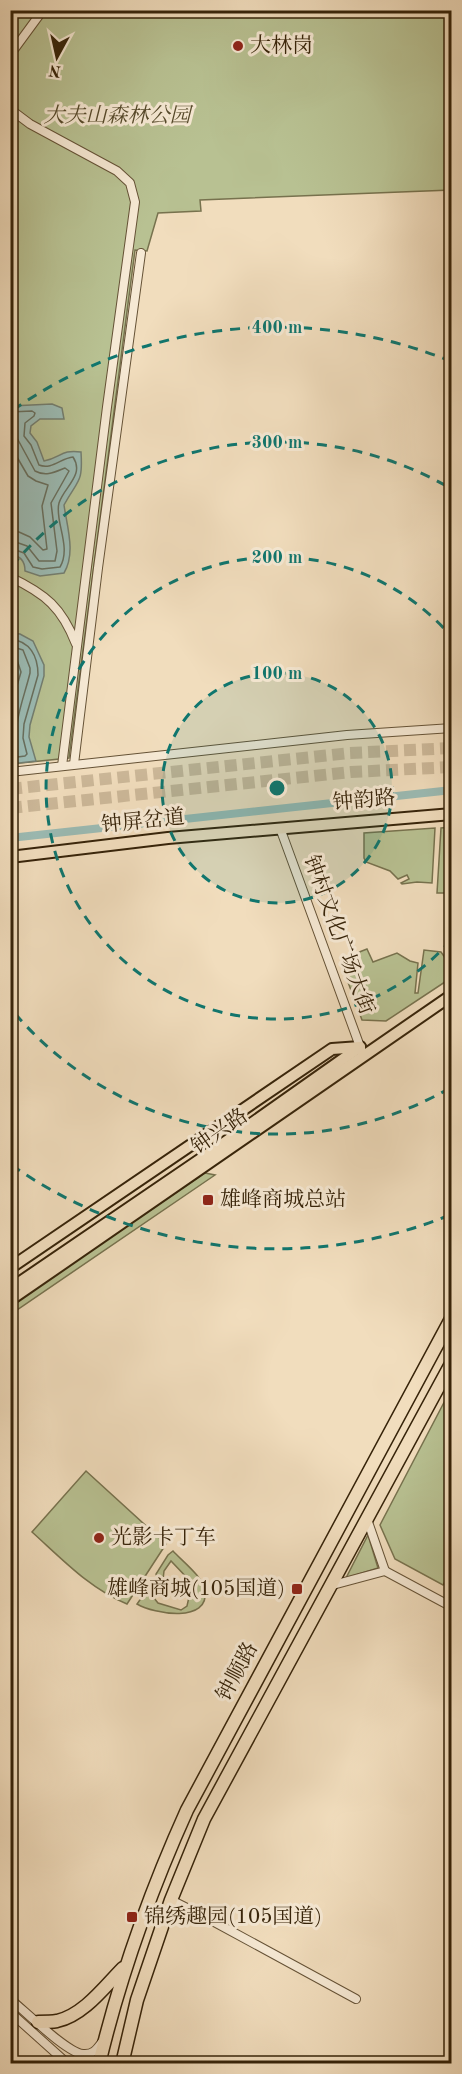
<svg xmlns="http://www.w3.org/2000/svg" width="462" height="2074" font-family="'Old Standard TT','Noto Serif SC',serif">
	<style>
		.green { fill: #b8c192; stroke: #77724e; stroke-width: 1.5 }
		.water { fill: #9bbbb4; stroke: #737e70; stroke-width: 1.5 }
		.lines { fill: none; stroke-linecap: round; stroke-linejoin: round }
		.shore { stroke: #686f5e; stroke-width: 1.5 }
		.canal { stroke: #9bbbb4; stroke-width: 8 }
		.highway-tunnel { stroke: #ccb899; stroke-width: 12; stroke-dasharray: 12 6; stroke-linecap: butt }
		.minor-casing { stroke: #655236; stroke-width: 10 }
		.major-casing { stroke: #362309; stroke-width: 14 }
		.highway-casing { stroke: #362309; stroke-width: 15 }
		.minor { stroke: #f6e9d4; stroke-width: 8 }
		.major { stroke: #f1ddbd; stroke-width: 10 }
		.highway { stroke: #f1ddbd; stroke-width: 12 }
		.ring { fill: none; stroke: #0f766e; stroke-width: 3; stroke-dasharray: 10 8 }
		.poi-dot { fill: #8f2418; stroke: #f6e9d4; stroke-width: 2 }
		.labels { text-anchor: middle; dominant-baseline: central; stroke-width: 6; stroke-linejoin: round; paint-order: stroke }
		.poi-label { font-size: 21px; fill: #362309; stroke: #f6e9d4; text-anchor: start }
		.park-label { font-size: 21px; font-style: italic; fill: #564a2b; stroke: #f6e9d4 }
		.street-label { font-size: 21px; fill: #362309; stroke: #f6e9d4 }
		.centre { fill: #0f766e; stroke: #f6e9d4; stroke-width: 3 }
		.ring-label { font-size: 18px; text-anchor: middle; font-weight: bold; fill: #0f766e; stroke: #f6e9d4; stroke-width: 6; stroke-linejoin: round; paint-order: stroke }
	</style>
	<rect width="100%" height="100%" fill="#f1ddbd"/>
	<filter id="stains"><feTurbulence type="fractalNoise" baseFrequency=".00333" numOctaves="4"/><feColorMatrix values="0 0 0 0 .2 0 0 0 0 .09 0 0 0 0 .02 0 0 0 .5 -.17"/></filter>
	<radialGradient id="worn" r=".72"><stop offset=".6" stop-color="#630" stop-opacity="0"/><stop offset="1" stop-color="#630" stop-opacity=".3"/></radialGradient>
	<g class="green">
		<path d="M11,11H451V190L200,200L201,211L158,213L147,251L135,250L69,758L11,764Z"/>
		<path d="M451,827V893H437L441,828Z"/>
		<path d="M435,828L432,883L417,882L402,884L401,883L409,879L407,875L398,879L390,871L366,862L364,858V833Z"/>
		<path d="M367,949L373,962L397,953L410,961L418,963L415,993H418L424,950L441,952L451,966V978L386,1021L362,1020L345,974L350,972L344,958Z"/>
		<path d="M205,1173L215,1175L11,1314V1305Z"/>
		<path d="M451,1389L452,1568L443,1585L395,1559L380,1525Z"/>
		<path d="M86,1471L166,1544L127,1604C90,1589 62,1559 32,1532Z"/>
		<path d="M368,1535L378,1568L346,1578Z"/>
		<path d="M173,1551C181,1560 204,1578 205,1590C210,1624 154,1614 137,1604L152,1583L154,1585V1590L150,1592V1598H154L158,1603L181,1610L187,1606L189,1597L194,1588L191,1582L171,1561L164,1571L162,1588L160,1587L156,1574L168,1555Z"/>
	</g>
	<g class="water">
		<path d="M52,404L62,408L64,419H40L31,426L30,433L37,442L44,461C61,458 61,449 81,452C83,484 78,479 64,505C67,527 76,553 64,573L40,576L25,571C25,560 20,557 11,553V406Z"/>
		<path d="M11,633L20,634L33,641L44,665V676L30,725L29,737L36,761L11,764Z"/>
	</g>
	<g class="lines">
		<g class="shore">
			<path d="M10,412L32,411L35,413L34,416L25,423L24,436L31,445L39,465C52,470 61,458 73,457C85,475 64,487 59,503C54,520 72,547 60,567L42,569L33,567L24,553L10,548"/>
			<path d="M10,420L17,422V438L35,471C46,477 55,472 65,468L69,471L51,503L57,551L55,561H39L27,546L10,540"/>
			<path d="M10,445L28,476L36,481L48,485L42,506L47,549L43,550L30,537L19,532L10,531"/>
			<path d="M10,639C30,641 38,656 38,675L24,724L23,738L27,754L25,756L10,758"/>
			<path d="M10,646L23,650L30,668V673C24,698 13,722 17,748L10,750"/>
			<path d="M10,655L16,657L21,672L10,710"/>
		</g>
		<path class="canal" d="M10,838L452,790"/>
		<g class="highway-tunnel">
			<path d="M10,789L350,753L452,748"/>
			<path d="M10,808L351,772L452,767"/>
		</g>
		<defs>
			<g id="minor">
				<path d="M10,55L43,10"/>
				<path d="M10,109L30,124L117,171L130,183L135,202L107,407L62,766"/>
				<path d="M10,577C46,594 62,608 76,644"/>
				<path d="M74,764L98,568L141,253"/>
				<path d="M10,772L347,735L452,728"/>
				<path d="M280,828L362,1052"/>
				<path d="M367,1519L385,1571"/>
				<path d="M385,1571L452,1607"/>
				<path d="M329,1586L385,1571"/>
				<path d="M171,1900L207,1918L356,1999"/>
				<path d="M10,1999C25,2011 67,2053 83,2054C93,2055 97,2049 102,2042"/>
				<path d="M10,2012L68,2064"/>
			</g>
			<g id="major">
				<path d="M10,857L168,838L452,814"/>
				<path d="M10,1268L332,1049L360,1047"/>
				<path d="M10,1289L217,1148L360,1047"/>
				<path d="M10,1300L452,995"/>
			</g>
			<g id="highway">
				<path d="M38,2022C44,2022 51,2022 57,2021C84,2015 105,1986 123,1968"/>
				<path d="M99,2064C120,1976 150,1892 187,1810L452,1317"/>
				<path d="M122,2064L137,2000L171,1900L204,1819L452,1362"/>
			</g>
		</defs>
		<use href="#minor" class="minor-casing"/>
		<use href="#major" class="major-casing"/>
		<use href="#highway" class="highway-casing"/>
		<use href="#minor" class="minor"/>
		<use href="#major" class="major"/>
		<use href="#highway" class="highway"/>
	</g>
	<circle cx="277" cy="788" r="115" fill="#0f766e" fill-opacity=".12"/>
	<g class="ring">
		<circle cx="277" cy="788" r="115"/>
		<path d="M451 940A231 231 0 1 1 451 636"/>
		<path d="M450 1088A346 346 0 0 1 12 1010M12 566A346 346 0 0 1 450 488"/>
		<path d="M450 1215A461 461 0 0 1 13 1166M13 410A461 461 0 0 1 450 361"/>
	</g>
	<g class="poi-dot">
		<circle cx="238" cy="46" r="6"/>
		<rect x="202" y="1194" width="12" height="12" rx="3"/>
		<circle cx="99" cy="1538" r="6"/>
		<rect x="291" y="1583" width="12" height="12" rx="3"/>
		<rect x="126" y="1911" width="12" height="12" rx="3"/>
	</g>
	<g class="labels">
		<g class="poi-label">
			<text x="250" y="46">大林岗</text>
			<text x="220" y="1200">雄峰商城总站</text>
			<text x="111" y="1538">光影卡丁车</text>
			<text x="285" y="1589" text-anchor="end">雄峰商城(105国道)</text>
			<text x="144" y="1917">锦绣趣园(105国道)</text>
		</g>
		<g class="park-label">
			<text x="117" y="116">大夫山森林公园</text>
		</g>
		<g class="street-label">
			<text transform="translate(364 801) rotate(-5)">钟韵路</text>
			<text transform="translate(143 822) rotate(-6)">钟屏岔道</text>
			<text transform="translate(338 935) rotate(70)">钟村文化广场大街</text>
			<text transform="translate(220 1132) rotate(-35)">钟兴路</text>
			<text transform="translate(238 1672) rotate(-62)">钟顺路</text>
		</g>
	</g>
	<circle cx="277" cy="788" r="9" class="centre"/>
	<g class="ring-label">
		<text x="277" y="333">400 m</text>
		<text x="277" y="448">300 m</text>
		<text x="277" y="563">200 m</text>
		<text x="277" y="679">100 m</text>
	</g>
	<rect width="462" height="2074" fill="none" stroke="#f1ddbd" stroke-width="36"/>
	<rect x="12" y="12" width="438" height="2050" fill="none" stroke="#362309" stroke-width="3"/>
	<rect x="18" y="18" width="426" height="2038" fill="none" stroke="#362309" stroke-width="1.5"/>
	<g transform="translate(57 57) rotate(188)" stroke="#f6e9d4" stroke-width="4.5" paint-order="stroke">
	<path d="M0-4.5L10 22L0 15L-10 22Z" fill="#362309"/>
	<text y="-9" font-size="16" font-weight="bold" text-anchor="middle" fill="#362309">N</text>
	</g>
	<rect width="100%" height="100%" filter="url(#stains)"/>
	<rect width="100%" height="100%" fill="url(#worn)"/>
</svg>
